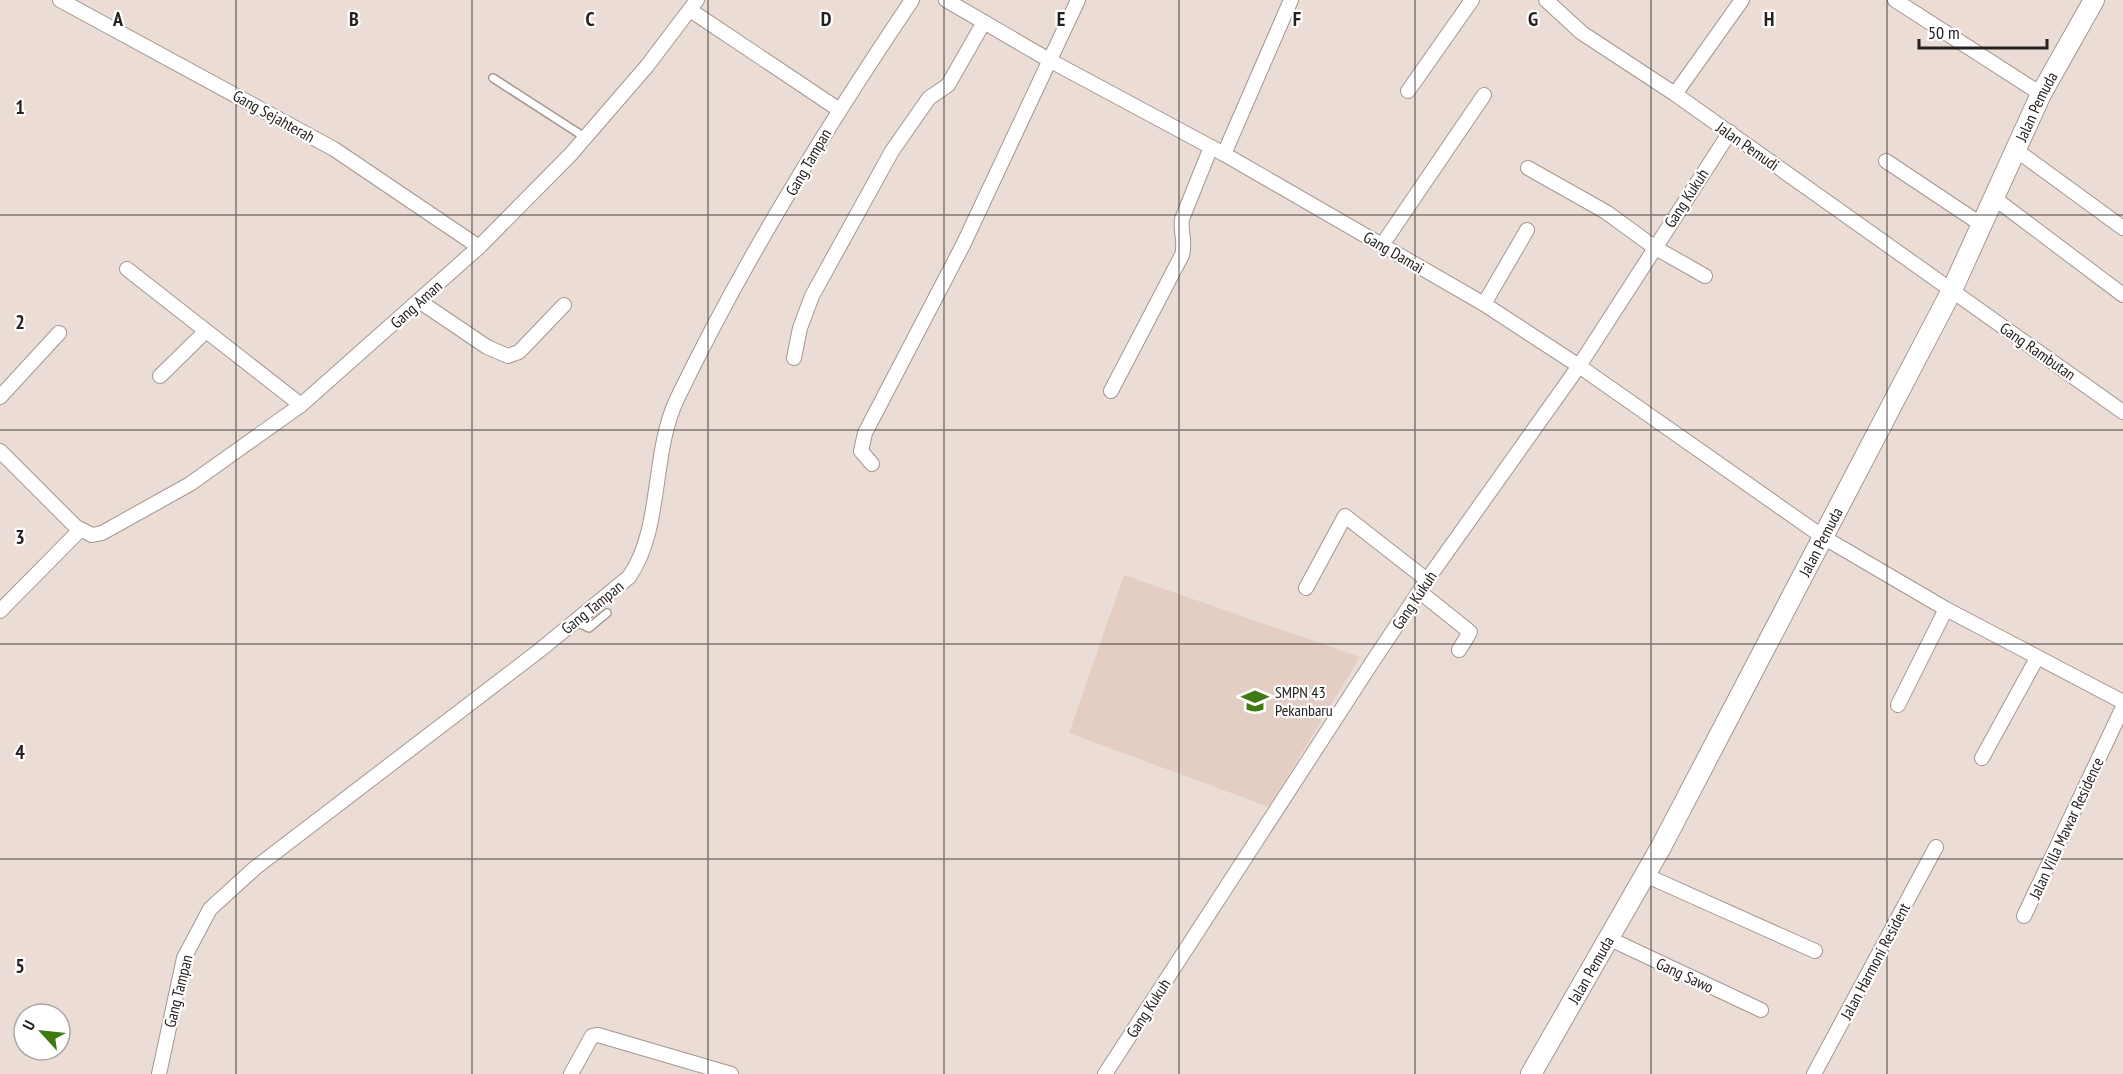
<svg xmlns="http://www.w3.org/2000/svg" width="2123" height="1074" font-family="'PT Sans Narrow',sans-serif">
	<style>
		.built { fill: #e4cec3 }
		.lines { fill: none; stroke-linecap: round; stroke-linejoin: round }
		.lane-casing { stroke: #a49790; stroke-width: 10 }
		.street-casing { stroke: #a49790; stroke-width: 16 }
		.secondary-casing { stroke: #a49790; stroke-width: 22 }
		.lane { stroke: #fff; stroke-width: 7 }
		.street { stroke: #fff; stroke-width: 14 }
		.secondary { stroke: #fff; stroke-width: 20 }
		.grid { fill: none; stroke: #27211f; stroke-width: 1.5; stroke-opacity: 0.55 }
		.labels { text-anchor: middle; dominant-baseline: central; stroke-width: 4.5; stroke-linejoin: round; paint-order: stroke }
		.street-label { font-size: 16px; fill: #27211f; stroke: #fff }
		.poi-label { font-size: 16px; fill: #27211f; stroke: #fff; text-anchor: start }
		.grid-label { font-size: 20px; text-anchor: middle; font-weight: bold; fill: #27211f; stroke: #fff; stroke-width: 4.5; stroke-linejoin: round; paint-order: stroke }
	</style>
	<rect width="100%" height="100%" fill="#ebddd5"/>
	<path class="built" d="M1124,575L1360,657L1269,807L1069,733Z"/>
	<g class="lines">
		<defs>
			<g id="lane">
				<path d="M493,78L586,138"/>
				<path d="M575,622L589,628L607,613"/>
			</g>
			<g id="street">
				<path d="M60,0L334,149L479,247"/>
				<path d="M946,0L1049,60L1224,154L1484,304L1579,366L1823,537L1946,609L2123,702"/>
				<path d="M1546,0L1582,33L1675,94L2123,412"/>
				<path d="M1895,0L2041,94"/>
				<path d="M690,10L838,109"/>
				<path d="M1408,91L1472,0"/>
				<path d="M1675,94L1742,0"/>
				<path d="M2016,150L2123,228"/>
				<path d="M1224,154L1291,0"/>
				<path d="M1886,161L1982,225"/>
				<path d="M1528,168L1606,212L1654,247L1705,276"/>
				<path d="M1994,198L2123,295"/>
				<path d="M1382,245L1484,95"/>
				<path d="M127,269L301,405"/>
				<path d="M419,301L487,347L508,356L519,352L564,305"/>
				<path d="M1484,304L1527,230"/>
				<path d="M794,358L800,328L812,296L892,151L929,98L948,85L984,22"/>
				<path d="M160,376L205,332"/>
				<path d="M1111,391L1182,255C1186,242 1180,232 1182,219L1211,147"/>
				<path d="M0,397L59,333"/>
				<path d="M0,451L76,527L92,535L102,533L190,484L301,405L479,247L571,154L647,66L697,0"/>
				<path d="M872,464L861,451L865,433L963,245L1078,0"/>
				<path d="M1306,588L1345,516L1427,580"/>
				<path d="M1420,592L1470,632L1459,650"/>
				<path d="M0,611L80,530"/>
				<path d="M1898,705L1946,609"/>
				<path d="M1982,758L2037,658"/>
				<path d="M1645,875L1815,951"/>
				<path d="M2024,916L2123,707"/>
				<path d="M1610,939L1761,1010"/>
				<path d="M159,1074L184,958L210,909L255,868L540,650L629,577C663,528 651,454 677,399C744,260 826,128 912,0"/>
				<path d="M571,1074L592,1036L598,1035L731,1074"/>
				<path d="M1105,1074L1371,664L1427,580L1579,366L1730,132"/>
				<path d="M1814,1074L1936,847"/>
			</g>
			<g id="secondary">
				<path id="s1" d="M1531,1074L1661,847L1952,290L2041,94L2094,0"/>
			</g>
		</defs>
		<use href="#lane" class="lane-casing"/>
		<use href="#street" class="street-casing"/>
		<use href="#secondary" class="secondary-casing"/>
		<use href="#lane" class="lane"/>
		<use href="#street" class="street"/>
		<use href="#secondary" class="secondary"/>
	</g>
	<path class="grid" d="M236,0V1074M472,0V1074M708,0V1074M944,0V1074M1179,0V1074M1415,0V1074M1651,0V1074M1887,0V1074M0,215H2123M0,430H2123M0,644H2123M0,859H2123"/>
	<defs>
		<symbol id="school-bare" viewBox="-9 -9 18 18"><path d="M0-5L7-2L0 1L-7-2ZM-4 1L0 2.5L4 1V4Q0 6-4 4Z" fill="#3e7911" stroke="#fff" stroke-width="2.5" paint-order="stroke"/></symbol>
	</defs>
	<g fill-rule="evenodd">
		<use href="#school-bare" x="1236" y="682" width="38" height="38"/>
	</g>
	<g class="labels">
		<g class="street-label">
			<text stroke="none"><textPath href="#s1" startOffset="1092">Jalan Pemuda</textPath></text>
			<text transform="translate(274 116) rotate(29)">Gang Sejahterah</text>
			<text transform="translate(1748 146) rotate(35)">Jalan Pemudi</text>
			<text transform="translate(808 162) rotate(-60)">Gang Tampan</text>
			<text transform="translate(1686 198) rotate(-57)">Gang Kukuh</text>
			<text transform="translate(1394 252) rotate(30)">Gang Damai</text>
			<text transform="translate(416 304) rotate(-42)">Gang Aman</text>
			<text transform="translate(2038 351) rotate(35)">Gang Rambutan</text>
			<text stroke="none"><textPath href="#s1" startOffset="606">Jalan Pemuda</textPath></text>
			<text transform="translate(1414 600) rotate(-56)">Gang Kukuh</text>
			<text transform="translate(592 607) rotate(-39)">Gang Tampan</text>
			<text transform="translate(2066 828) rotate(-65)">Jalan Villa Mawar Residence</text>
			<text transform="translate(1875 961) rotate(-62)">Jalan Harmoni Resident</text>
			<text stroke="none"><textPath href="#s1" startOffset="120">Jalan Pemuda</textPath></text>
			<text transform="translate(1685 975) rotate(25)">Gang Sawo</text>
			<text transform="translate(178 991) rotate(-76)">Gang Tampan</text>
			<text transform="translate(1148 1008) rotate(-57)">Gang Kukuh</text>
		</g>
		<g class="poi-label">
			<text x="1275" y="692">SMPN 43<tspan x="1275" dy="18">Pekanbaru</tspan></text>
		</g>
	</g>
	<g class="grid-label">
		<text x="118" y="26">A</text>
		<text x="354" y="26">B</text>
		<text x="590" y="26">C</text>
		<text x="826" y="26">D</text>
		<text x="1061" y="26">E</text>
		<text x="1297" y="26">F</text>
		<text x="1533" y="26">G</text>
		<text x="1769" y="26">H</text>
		<text x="20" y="114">1</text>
		<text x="20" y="329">2</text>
		<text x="20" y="544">3</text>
		<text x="20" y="759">4</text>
		<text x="20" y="973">5</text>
	</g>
	<g transform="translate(42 1032) rotate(297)"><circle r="28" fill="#ffffff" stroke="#a9a6a5" stroke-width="1.5"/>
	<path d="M0-4.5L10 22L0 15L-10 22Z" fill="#3e7911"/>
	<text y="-9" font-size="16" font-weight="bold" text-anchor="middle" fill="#27211f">U</text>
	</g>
	<path d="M1919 39v9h128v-9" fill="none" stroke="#27211f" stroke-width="3"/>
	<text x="1928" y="39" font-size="18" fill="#27211f" stroke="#ffffff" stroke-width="4.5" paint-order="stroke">50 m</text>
</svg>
